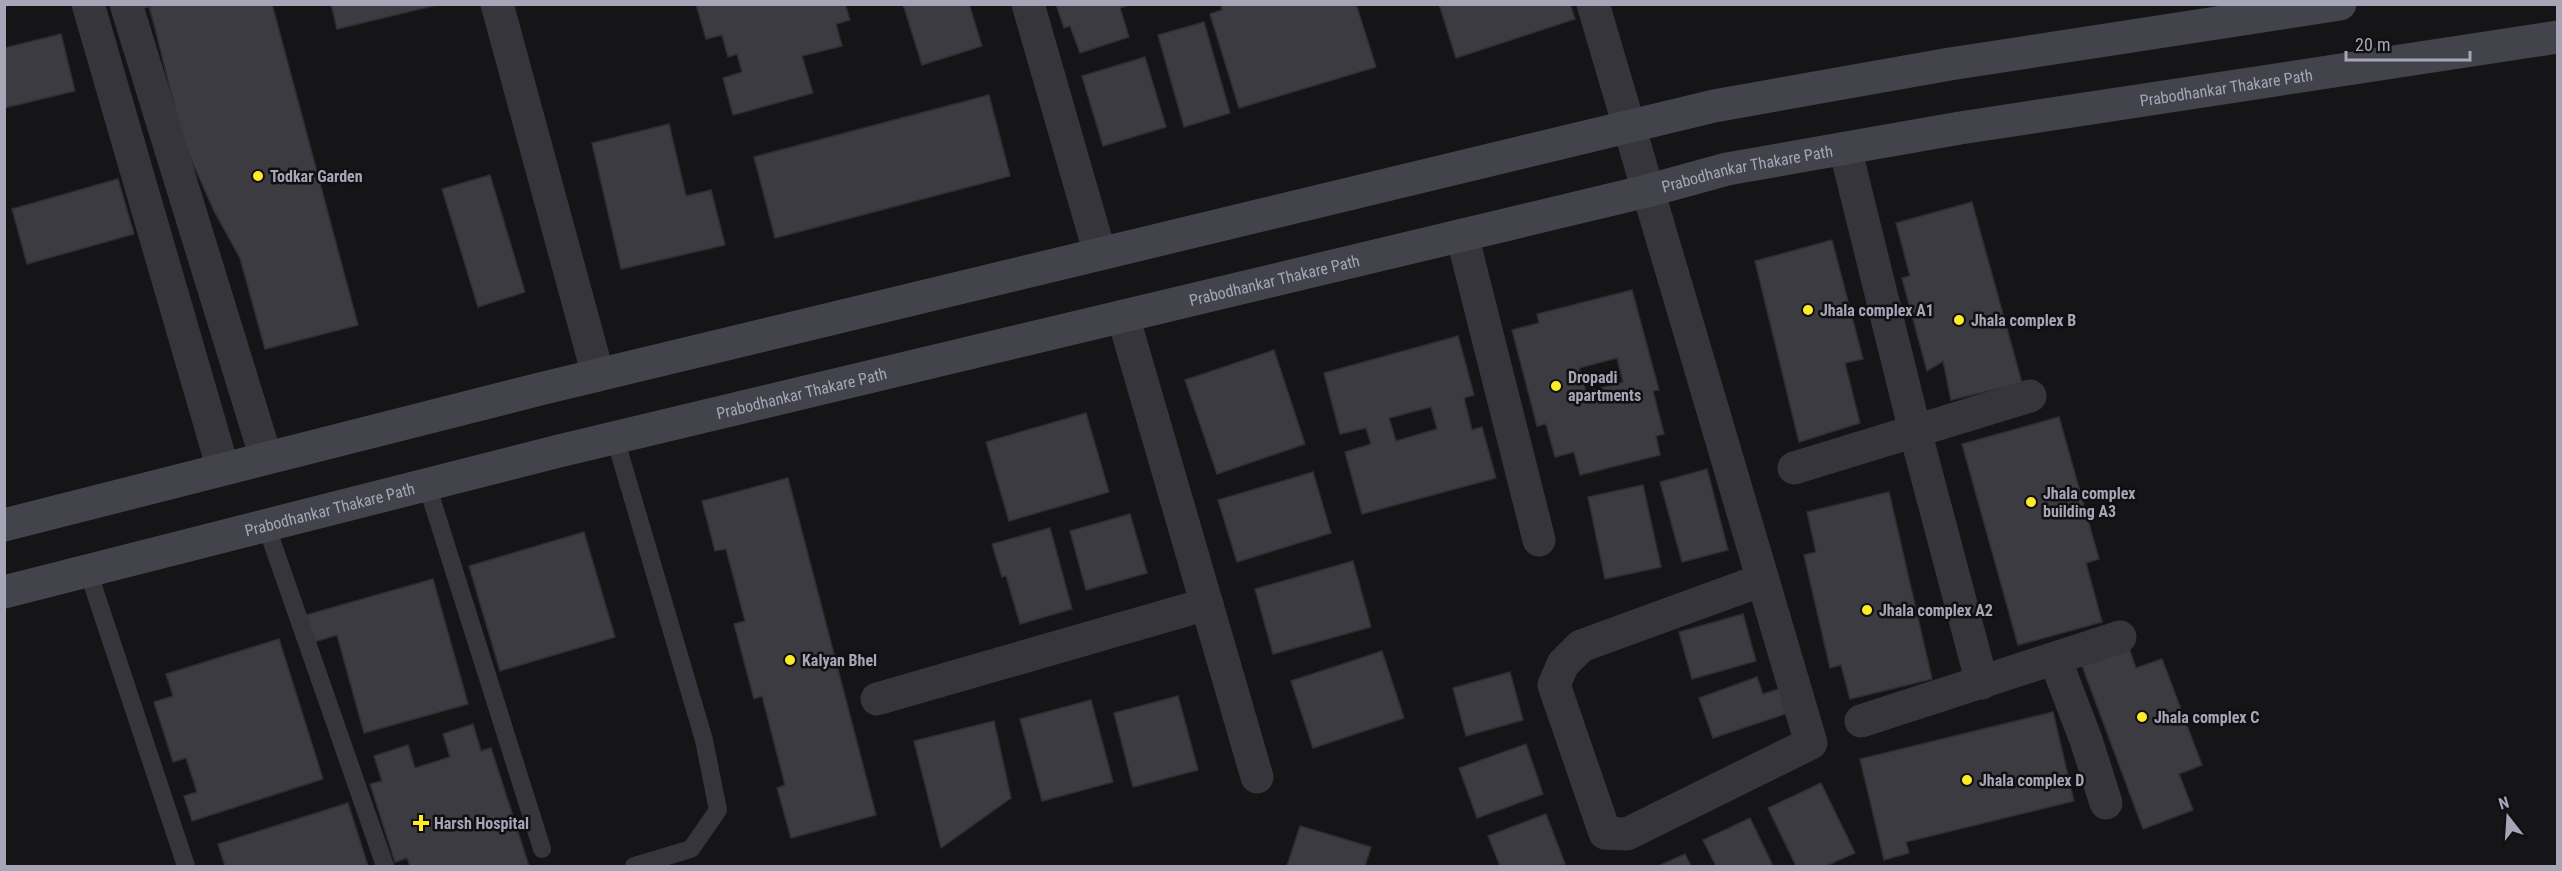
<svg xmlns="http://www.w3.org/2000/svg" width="2562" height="871" font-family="'Roboto Condensed',sans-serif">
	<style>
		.building { fill: #3c3b42; stroke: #302e33; stroke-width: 1.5; fill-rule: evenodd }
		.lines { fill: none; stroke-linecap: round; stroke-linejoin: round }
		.service { stroke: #36353c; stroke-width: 18 }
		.minor { stroke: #36353c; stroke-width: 33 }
		.secondary { stroke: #43434c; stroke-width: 33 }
		.poi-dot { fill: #fcec27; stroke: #101012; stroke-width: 2 }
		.labels { text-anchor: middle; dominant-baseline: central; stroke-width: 5; stroke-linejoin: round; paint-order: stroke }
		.street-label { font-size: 16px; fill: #a6a6b8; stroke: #101012 }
		.poi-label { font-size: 16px; font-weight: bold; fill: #a6a6b8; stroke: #101012; text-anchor: start }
	</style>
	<rect width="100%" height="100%" fill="#151517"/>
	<g class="building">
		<path d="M136,4H209L203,6L212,40L163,54L149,7L136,8Z"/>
		<path d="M149,4H272L358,325L265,349L240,258L214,211L183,141Z"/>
		<path d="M331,4H441L337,29Z"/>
		<path d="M696,4H845L850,20L836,24L842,46L802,56L813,93L733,115L723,78L742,72L737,54L728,57L722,35L706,39Z"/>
		<path d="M903,4H969L982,46L922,65Z"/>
		<path d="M1056,4H1130L1120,8L1129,37L1080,53L1070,26L1064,28Z"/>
		<path d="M1221,4H1356L1376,67L1239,108L1210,14L1222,10Z"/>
		<path d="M1439,4H1570L1575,19L1456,58Z"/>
		<path d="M1204,22L1230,113L1184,127L1158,35Z"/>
		<path d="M61,34L75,91L4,108V48Z"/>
		<path d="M1145,57L1166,127L1103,146L1082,76Z"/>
		<path d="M989,95L1010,176L775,238L754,157Z"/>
		<path d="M669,124L686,196L711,190L725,245L621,269L592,143Z"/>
		<path d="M490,175L525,292L478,307L442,189Z"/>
		<path d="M118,179L134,234L27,264L12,209Z"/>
		<path d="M1972,202L2022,383L1951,400L1943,361L1927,371L1902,278L1910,276L1896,223Z"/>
		<path d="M1832,240L1863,359L1845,363L1860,423L1799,442L1755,261Z"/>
		<path d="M1632,290L1659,390L1653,391L1664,434L1656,436L1660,455L1580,475L1574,452L1555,457L1546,424L1537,426L1512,330L1539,323L1537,314ZM1617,358L1623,382L1586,392L1579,368Z"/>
		<path d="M1458,336L1474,395L1464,398L1472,430L1482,427L1496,478L1362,514L1345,452L1371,444L1366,428L1340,434L1324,373ZM1431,407L1437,429L1396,441L1389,418Z"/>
		<path d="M1274,350L1305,444L1217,474L1185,380Z"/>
		<path d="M1086,413L1109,492L1009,521L986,442Z"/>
		<path d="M2059,417L2099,559L2086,563L2102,622L2018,645L1962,444Z"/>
		<path d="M1707,469L1728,550L1682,562L1660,482Z"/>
		<path d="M1313,472L1331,533L1237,562L1218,500Z"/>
		<path d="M788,478L876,815L791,838L777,788L785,785L762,696L754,699L734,624L745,621L726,549L715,551L702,501Z"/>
		<path d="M1643,485L1661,567L1605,579L1588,497Z"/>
		<path d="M1889,492L1932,679L1850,699L1841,665L1830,668L1804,555L1816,552L1807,512Z"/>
		<path d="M1130,514L1147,573L1086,590L1070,531Z"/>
		<path d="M1050,528L1072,609L1020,624L1006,576L1002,577L992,544Z"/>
		<path d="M584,532L615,637L500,671L469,566Z"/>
		<path d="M1353,561L1371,627L1273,654L1255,589Z"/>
		<path d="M433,579L468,704L364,733L337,635L314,642L306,615Z"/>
		<path d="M1743,614L1756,661L1692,679L1679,632Z"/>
		<path d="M279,639L323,779L192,821L184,796L197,792L186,758L173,762L154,702L173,696L166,674Z"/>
		<path d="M2128,645L2136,668L2162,659L2202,765L2179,774L2193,810L2143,829L2081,663Z"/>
		<path d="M1382,651L1404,718L1313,748L1291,681Z"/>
		<path d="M1510,672L1523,720L1466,736L1453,688Z"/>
		<path d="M1757,677L1763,694L1779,689L1788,713L1713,738L1699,698Z"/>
		<path d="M1178,696L1198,770L1133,787L1114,713Z"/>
		<path d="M1091,700L1113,782L1042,801L1020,719Z"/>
		<path d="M2053,712L2074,801L1906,842L1909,853L1884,860L1860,759Z"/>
		<path d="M994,721L1011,798L941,848L914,741Z"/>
		<path d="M473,724L481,751L491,748L529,866H410L407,858L395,862L370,784L382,781L374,756L408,745L415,768L450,757L443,734Z"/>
		<path d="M1526,744L1543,794L1477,818L1459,768Z"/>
		<path d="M1821,783L1855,853L1826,866H1796L1768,808Z"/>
		<path d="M348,803L368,866H225L218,844Z"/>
		<path d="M1546,814L1565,864L1557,866H1500L1488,836Z"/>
		<path d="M1750,818L1773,866H1716L1703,840Z"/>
		<path d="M1300,826L1371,847L1365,866H1287Z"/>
		<path d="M1685,854L1691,866H1658Z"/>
	</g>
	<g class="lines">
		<g class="service">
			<path d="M615,438L704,740L718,810L691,849L634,866"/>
			<path d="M427,485L542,849"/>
			<path d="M266,525L385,866"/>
			<path d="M88,571L186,866"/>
		</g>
		<g class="minor">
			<path d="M88,4L223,469"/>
			<path d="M126,4L266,458"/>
			<path d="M497,4L598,375"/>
			<path d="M1028,4L1100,254"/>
			<path d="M1593,4L1811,743L1627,834L1605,833L1554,685L1563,664L1581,646L1762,580"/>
			<path d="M1845,148L1915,431L1982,683"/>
			<path d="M1462,235L1539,540"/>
			<path d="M1123,316L1257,777"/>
			<path d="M1794,468L2030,396"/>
			<path d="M2055,659L2086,740L2106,803"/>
			<path d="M877,699L1207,604"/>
			<path d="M1861,721L2120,637"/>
		</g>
		<g class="secondary">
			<path d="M4,525L544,388L1714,106L1950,64L2340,4"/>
			<path id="s1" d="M4,592L559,451L1647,191L1727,169L1960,128L2558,37"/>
		</g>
	</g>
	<g class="poi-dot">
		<circle cx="258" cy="176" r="6"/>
		<circle cx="1808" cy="310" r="6"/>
		<circle cx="1959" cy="320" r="6"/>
		<circle cx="1556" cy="386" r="6"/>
		<circle cx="2031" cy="502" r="6"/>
		<circle cx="1867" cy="610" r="6"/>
		<circle cx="790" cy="660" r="6"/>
		<circle cx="2142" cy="717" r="6"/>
		<circle cx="1967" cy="780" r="6"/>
		<path d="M418 814h6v6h6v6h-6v6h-6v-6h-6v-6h6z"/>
	</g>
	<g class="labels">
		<g class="street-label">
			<text stroke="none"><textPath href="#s1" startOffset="2280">Prabodhankar Thakare Path</textPath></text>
			<text stroke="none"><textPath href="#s1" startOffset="1794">Prabodhankar Thakare Path</textPath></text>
			<text stroke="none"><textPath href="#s1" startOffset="1308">Prabodhankar Thakare Path</textPath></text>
			<text stroke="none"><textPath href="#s1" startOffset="822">Prabodhankar Thakare Path</textPath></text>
			<text stroke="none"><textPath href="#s1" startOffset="336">Prabodhankar Thakare Path</textPath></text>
		</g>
		<g class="poi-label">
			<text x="270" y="176">Todkar Garden</text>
			<text x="1820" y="310">Jhala complex A1</text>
			<text x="1971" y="320">Jhala complex B</text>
			<text x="1568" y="377">Dropadi<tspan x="1568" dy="18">apartments</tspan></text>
			<text x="2043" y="493">Jhala complex<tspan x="2043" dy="18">building A3</tspan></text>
			<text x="1879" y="610">Jhala complex A2</text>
			<text x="802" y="660">Kalyan Bhel</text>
			<text x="2154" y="717">Jhala complex C</text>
			<text x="1979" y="780">Jhala complex D</text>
			<text x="434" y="823">Harsh Hospital</text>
		</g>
	</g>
	<rect width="2562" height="871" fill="none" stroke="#a6a6b8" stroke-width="12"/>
	<g transform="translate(2508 817) rotate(343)" stroke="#101012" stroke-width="4.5" paint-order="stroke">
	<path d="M0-4.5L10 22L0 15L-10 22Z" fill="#a6a6b8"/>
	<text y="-9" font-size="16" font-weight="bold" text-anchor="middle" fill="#a6a6b8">N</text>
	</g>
	<path d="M2346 51v9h124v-9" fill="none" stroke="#a6a6b8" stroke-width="3"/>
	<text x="2355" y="51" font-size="18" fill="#a6a6b8" stroke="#101012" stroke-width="4.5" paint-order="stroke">20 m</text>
</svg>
